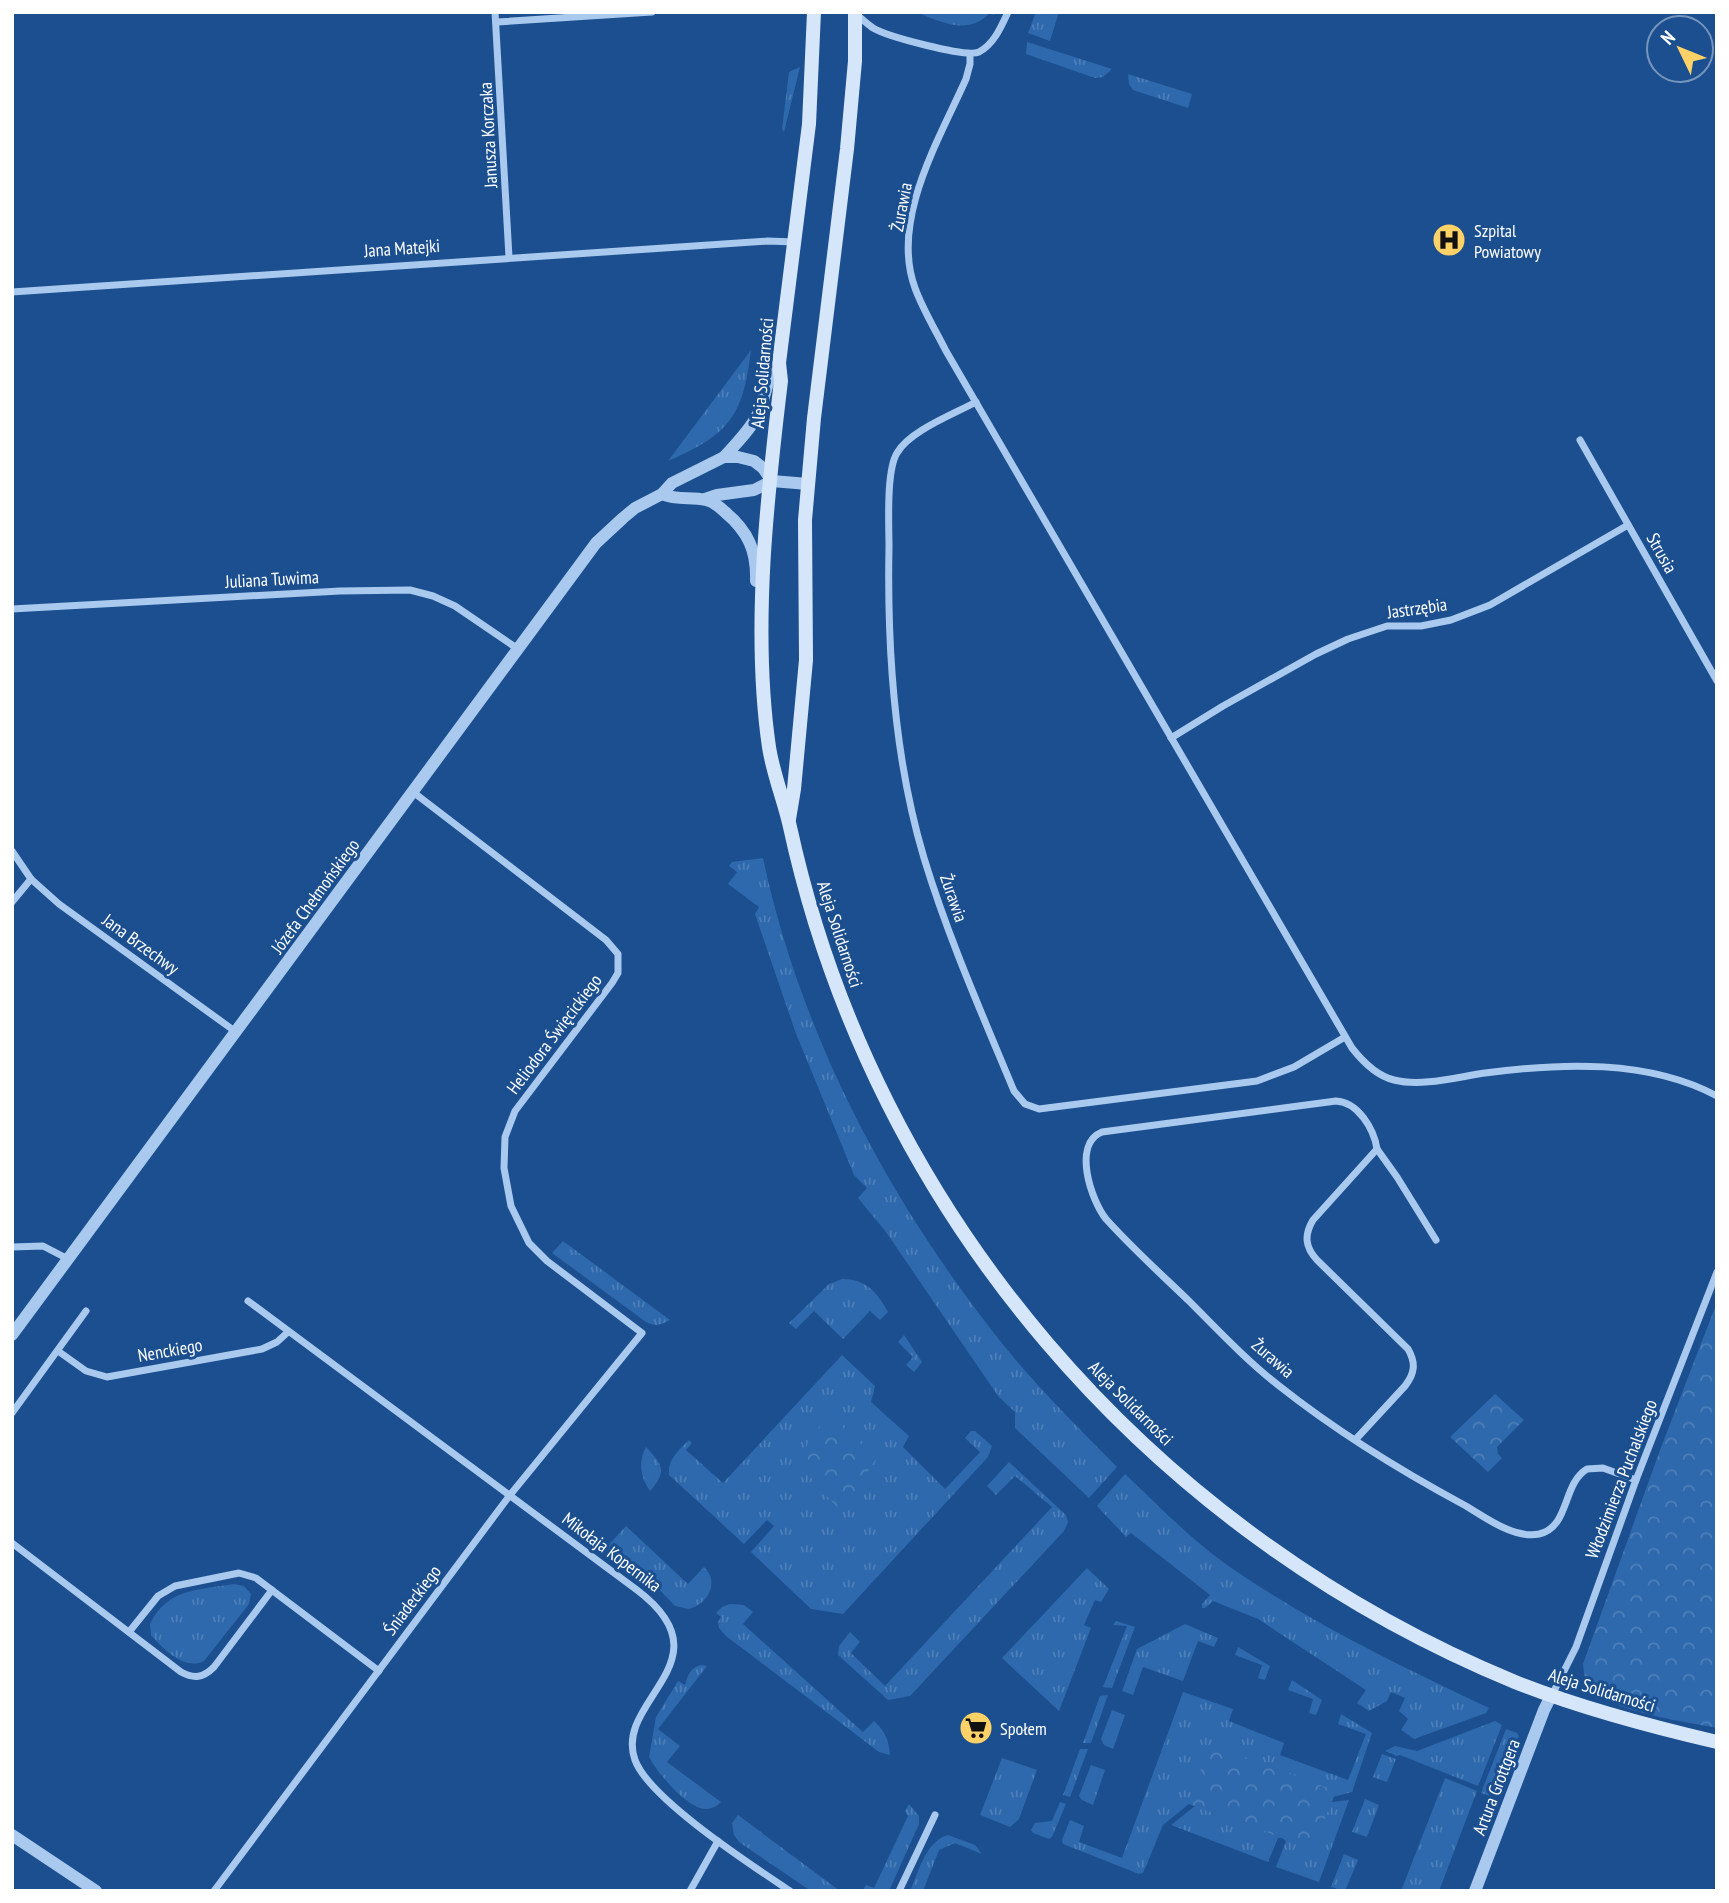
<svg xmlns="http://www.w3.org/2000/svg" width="1729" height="1903" font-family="'PT Sans Narrow',sans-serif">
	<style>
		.grass { fill: url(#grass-tufts) }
		.forest { fill: url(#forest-crowns) }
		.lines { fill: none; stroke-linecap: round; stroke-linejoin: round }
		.minor { stroke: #a9c9ee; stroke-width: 7 }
		.tertiary { stroke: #a9c9ee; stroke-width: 12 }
		.secondary { stroke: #d6e6fa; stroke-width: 14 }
		.labels { text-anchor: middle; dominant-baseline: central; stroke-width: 6; stroke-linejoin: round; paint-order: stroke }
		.street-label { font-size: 18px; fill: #fff; stroke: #1b4f8f }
		.poi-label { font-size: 18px; fill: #fff; stroke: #1b4f8f; text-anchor: start }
	</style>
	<defs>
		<pattern id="grass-tufts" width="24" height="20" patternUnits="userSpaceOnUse" patternTransform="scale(1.75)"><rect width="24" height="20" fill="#2e69ad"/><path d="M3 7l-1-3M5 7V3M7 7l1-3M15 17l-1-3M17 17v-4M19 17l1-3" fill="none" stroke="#4d80b9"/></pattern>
		<pattern id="forest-crowns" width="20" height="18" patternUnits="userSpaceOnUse" patternTransform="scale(1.75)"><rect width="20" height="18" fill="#2e69ad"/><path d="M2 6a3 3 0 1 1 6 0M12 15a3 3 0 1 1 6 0" fill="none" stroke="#4d80b9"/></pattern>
	</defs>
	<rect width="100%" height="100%" fill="#1b4f8f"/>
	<g class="grass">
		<path d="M916,12H996L994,15L990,13C967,36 942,22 916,12Z"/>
		<path d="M1036,12H1059L1050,41L1028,33Z"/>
		<path d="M1027,42L1112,69L1103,77L1095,78L1026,54Z"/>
		<path d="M800,67L784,132L782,129L789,72Z"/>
		<path d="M1128,74L1192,94L1188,108L1133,90L1129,84Z"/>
		<path d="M751,350C743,416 730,434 668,461Z"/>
		<path d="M763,858C801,1037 891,1205 1005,1347C1040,1390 1079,1428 1117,1467L1089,1498L1015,1428V1412L998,1396L886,1232L858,1198L867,1188L854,1175L795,1031L755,914L759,907L728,884L737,872L729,866L732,862Z"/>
		<path d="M563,1241L670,1320C661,1325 656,1327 646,1322L552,1253Z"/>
		<path d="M842,1279C866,1279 877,1292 888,1312L880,1320L870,1311L843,1339L814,1311L796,1329L789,1323L829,1284Z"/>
		<path d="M904,1335L922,1362L914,1372L906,1365L913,1357L898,1342Z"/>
		<path d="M842,1355L875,1386L871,1402L909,1436L903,1447L945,1489L980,1452L965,1438L971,1431H975L992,1446L988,1457L843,1614L811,1609L751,1552L774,1526L767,1520L744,1544L669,1475C667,1460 679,1450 689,1440L692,1443L686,1450L723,1483Z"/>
		<path d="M646,1447C662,1464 668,1471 650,1491C640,1477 638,1461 646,1447Z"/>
		<path d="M1009,1462L1066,1515L1068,1522L1064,1531L910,1696L888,1700L838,1655L839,1646L850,1632L860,1642L851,1653L885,1686L1052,1507L1015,1476L996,1495L987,1486Z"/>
		<path d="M1125,1474C1159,1506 1191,1540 1230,1567C1311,1623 1400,1666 1489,1708L1486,1713L1414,1739L1401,1730L1408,1719L1399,1711L1405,1698L1391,1692L1387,1701L1369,1711L1357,1703L1366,1690L1258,1619L1213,1601L1205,1608H1202V1604L1210,1595L1131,1533L1126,1537L1097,1506Z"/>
		<path d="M626,1526L688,1584L704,1567C720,1582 708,1604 689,1609L675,1606L652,1582L604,1550Z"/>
		<path d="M1087,1568L1109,1589L1101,1602L1095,1600L1084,1625L1091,1628L1059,1711L1002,1658Z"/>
		<path d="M234,1584L244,1586L251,1594L249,1604L204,1661C185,1671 163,1649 151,1635L150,1624C167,1588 199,1590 234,1584Z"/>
		<path d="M730,1604L744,1605L753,1612L743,1624L863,1732L874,1721C885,1731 889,1740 890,1755L879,1752L726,1636L719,1628L718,1622L721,1617L716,1613L722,1607Z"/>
		<path d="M1116,1621L1135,1627L1112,1688L1103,1687L1127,1626L1113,1625Z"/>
		<path d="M1185,1624L1218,1638L1214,1647L1198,1641L1183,1681L1143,1667L1133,1695L1122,1691L1137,1649Z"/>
		<path d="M1238,1647L1270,1666L1265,1680L1258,1678L1262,1665L1235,1655Z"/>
		<path d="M701,1665L707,1666L658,1729L680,1746L667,1762L721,1802C717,1806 712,1809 706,1809C687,1809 657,1772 649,1757L656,1717L678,1681L685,1685C688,1675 690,1668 701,1665Z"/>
		<path d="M1292,1680L1322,1700L1316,1715L1309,1713L1313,1699L1288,1690Z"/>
		<path d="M1183,1692L1233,1709L1229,1721L1284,1743L1280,1755L1348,1780L1366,1734L1338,1724L1341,1714L1372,1733L1352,1792L1333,1797L1332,1802L1349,1800L1319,1882L1276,1867L1286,1841L1282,1838H1278L1268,1862L1171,1825L1195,1806L1189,1804L1163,1825L1143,1873L1139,1874L1063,1844L1062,1840L1070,1820L1084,1826L1079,1842L1122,1858Z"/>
		<path d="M1108,1695L1091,1743H1083L1100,1696Z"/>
		<path d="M1112,1710L1125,1715L1113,1749L1104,1745L1101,1739Z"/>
		<path d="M1495,1721L1502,1725L1478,1786L1400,1755L1397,1756L1385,1751L1395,1746L1417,1751Z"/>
		<path d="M1506,1729L1517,1733L1519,1736L1496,1798L1481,1793Z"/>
		<path d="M1080,1749H1088L1070,1797L1063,1795Z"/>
		<path d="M1382,1754L1396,1759L1387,1782L1373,1777Z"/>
		<path d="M1002,1758L1037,1770L1019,1819L1010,1827L980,1815Z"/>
		<path d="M1091,1765L1105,1770L1093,1805L1082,1800L1079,1796Z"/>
		<path d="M1445,1778L1477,1791L1439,1891H1401Z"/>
		<path d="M1365,1799L1379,1805L1367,1837L1352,1832Z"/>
		<path d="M1060,1802L1066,1804L1052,1837L1049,1839L1033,1833L1031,1830L1035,1823L1052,1821Z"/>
		<path d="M909,1804L919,1816V1824L889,1891H862L866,1885L874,1888L908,1816L905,1811Z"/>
		<path d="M738,1815L840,1891H811L739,1842L734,1835L732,1823Z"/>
		<path d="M948,1835L975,1845L982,1854L955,1843L939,1850L923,1891H910C919,1871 926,1841 948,1835Z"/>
		<path d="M1344,1854L1358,1860L1345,1891L1331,1887Z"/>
	</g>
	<g class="forest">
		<path d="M1717,1302V1728C1687,1722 1604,1711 1588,1685C1584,1679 1584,1671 1583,1664L1660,1450Z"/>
		<path d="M1495,1394L1524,1420L1497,1447L1498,1454L1502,1458L1488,1472L1450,1437Z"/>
		<path d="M831,1413L878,1456L850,1498L839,1509C800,1467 788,1460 831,1413Z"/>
		<path d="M1210,1744L1336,1791L1313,1849L1189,1804Z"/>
	</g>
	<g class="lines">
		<g class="minor">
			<path d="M495,12L509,257"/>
			<path d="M856,14C861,18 867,24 873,28C886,36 966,58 979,52C994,44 1001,27 1008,12"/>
			<path d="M497,22L652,12"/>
			<path d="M970,54V64L966,79C939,140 890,220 915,288C923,310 936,331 946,351L1352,1048C1363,1062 1377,1076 1394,1080C1422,1087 1457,1077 1485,1073C1560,1063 1648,1059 1717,1096"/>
			<path d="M12,292L768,241L794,242"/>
			<path d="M976,402C954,414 909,431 897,453C886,471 889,525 889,547C887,651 894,758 924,858C948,937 982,1014 1014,1091L1025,1104L1039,1109L1257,1081L1294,1067L1345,1037"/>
			<path d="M1580,440L1717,681"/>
			<path d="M12,609L340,591L410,590L433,596L455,606L518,649"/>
			<path d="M1171,738L1223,706L1316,654L1348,639L1387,626H1421L1451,620L1490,605L1628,525"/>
			<path d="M12,851L31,879L59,904L236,1032"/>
			<path d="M12,902L31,879"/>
			<path d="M1377,1149L1397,1177L1436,1240"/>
			<path d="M12,1247L43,1246L68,1259"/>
			<path d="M248,1301L637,1590C731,1661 613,1700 635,1760C649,1799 753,1866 790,1891"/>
			<path d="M58,1351L86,1371L107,1377L262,1349L277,1342L288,1332"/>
			<path d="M12,1413L86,1311"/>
			<path d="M1356,1439L1405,1386C1415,1373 1416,1363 1408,1349L1317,1260C1305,1247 1304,1235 1313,1220L1377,1149C1374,1129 1358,1102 1336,1101L1102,1132C1072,1144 1091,1200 1106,1219C1132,1248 1161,1274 1189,1301C1218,1330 1246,1360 1278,1385C1336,1431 1401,1471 1466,1506C1486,1518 1514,1539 1539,1534C1570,1527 1562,1484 1587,1469L1603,1468L1636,1480"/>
			<path d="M12,1543L181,1672C194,1679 203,1678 214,1667L272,1590"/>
			<path d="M129,1632L158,1596L175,1586L239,1573L256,1578L379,1671"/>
			<path d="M1552,1695L1576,1647L1636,1480L1717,1272"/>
			<path d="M214,1891L510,1495L642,1333L547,1261L529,1243L511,1206L504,1168L505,1137L515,1111L612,983L618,973V954L606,940L413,792"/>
			<path d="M690,1891L718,1841"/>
			<path d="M899,1891L935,1815"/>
		</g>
		<g class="tertiary">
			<path d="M724,457C736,444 750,430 758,414C766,398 766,376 779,363"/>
			<path d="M662,494C678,501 691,496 706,500C714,502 720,507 725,512C748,531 757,551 756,581"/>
			<path d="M705,499L717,495L754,490L772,481L808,484"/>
			<path d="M12,1335L596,543L623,518L635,508L662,494L672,483L724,457H738L754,461L763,468L772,481"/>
			<path d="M12,1835L96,1891"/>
			<path d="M1475,1891L1544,1710L1551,1696"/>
		</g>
		<g class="secondary">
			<path d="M814,12L809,124L779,363L781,381C767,497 752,630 769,747C773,774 784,800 790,827C874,1213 1150,1532 1515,1682C1580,1708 1648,1726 1717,1742"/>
			<path d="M789,819L794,789L806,660L805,520L814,418L847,149L855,61V12"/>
		</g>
	</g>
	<defs>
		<symbol id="hospital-disc" viewBox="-11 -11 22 22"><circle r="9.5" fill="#ffd166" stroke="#1b4f8f"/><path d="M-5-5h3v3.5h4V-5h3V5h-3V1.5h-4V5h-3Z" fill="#111"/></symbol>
		<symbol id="supermarket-disc" viewBox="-11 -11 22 22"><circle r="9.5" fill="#ffd166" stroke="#1b4f8f"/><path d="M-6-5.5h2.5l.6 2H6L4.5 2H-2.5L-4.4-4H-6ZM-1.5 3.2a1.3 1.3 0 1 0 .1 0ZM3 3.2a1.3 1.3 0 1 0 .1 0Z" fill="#111"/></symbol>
	</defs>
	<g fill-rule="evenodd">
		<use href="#hospital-disc" x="1430" y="221" width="38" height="38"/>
		<use href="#supermarket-disc" x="957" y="1709" width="38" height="38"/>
	</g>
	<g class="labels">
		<g class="street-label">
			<text transform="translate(488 135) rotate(-93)">Janusza Korczaka</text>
			<text transform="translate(901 207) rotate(-79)">Żurawia</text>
			<text transform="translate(402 248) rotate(-4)">Jana Matejki</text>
			<text transform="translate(762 373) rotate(-85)">Aleja Solidarności</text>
			<text transform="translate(1662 553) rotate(61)">Strusia</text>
			<text transform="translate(272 579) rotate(-3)">Juliana Tuwima</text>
			<text transform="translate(1417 608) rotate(-8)">Jastrzębia</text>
			<text transform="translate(315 896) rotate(-54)">Józefa Chełmońskiego</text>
			<text transform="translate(954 898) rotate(71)">Żurawia</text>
			<text transform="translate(840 934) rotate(72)">Aleja Solidarności</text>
			<text transform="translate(141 944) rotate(36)">Jana Brzechwy</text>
			<text transform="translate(554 1034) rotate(-53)">Heliodora Święcickiego</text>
			<text transform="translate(170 1350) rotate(-10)">Nenckiego</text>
			<text transform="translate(1273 1358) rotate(41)">Żurawia</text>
			<text transform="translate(1131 1403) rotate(45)">Aleja Solidarności</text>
			<text transform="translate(1621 1479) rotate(-69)">Włodzimierza Puchalskiego</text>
			<text transform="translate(612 1552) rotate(37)">Mikołaja Kopernika</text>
			<text transform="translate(412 1600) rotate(-53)">Śniadeckiego</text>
			<text transform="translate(1602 1690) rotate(17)">Aleja Solidarności</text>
			<text transform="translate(1496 1787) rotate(-69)">Artura Grottgera</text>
		</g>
		<g class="poi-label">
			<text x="1474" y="230">Szpital<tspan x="1474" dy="21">Powiatowy</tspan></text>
			<text x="1000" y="1728">Społem</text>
		</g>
	</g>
	<rect width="1729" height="1903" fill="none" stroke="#ffffff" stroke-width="28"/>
	<g transform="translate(1680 49) rotate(313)"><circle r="33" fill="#1b4f8f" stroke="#7695bc" stroke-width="2"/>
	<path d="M0-5L12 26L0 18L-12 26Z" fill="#ffd166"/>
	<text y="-10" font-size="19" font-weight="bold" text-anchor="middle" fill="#ffffff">N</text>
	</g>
</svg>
